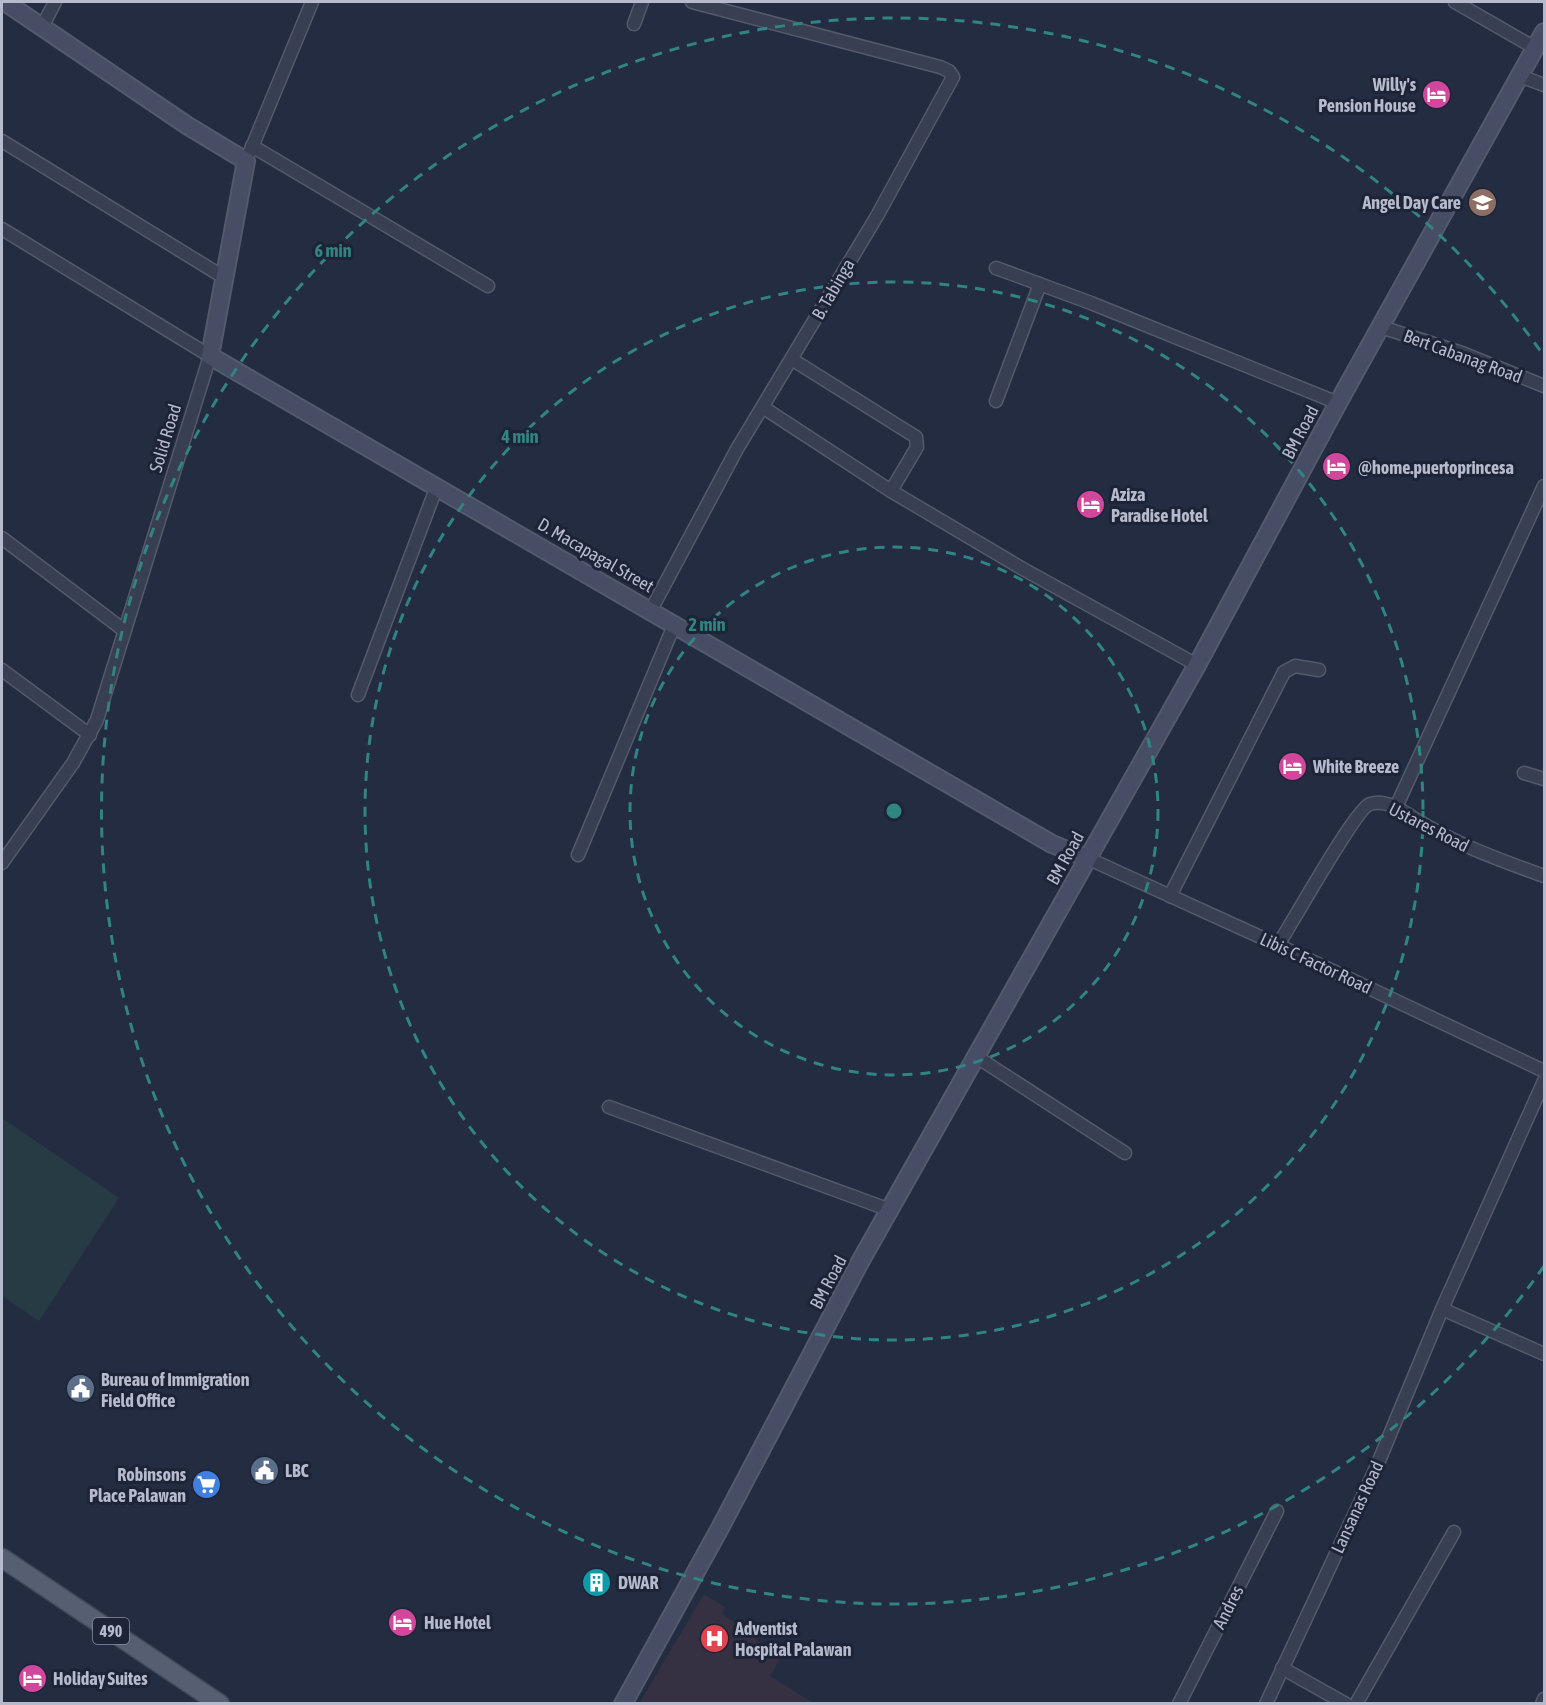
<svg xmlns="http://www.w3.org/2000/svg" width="1546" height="1705" font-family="'Asap Condensed',sans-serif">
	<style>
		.medical { fill: #363142 }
		.green { fill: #263b43 }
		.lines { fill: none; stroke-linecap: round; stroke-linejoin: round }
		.street-casing { stroke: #535a6c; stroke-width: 15 }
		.secondary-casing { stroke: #535a6c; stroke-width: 20 }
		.primary-casing { stroke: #42485b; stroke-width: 21 }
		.street { stroke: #383f52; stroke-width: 12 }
		.secondary { stroke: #464d65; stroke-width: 16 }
		.primary { stroke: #565e72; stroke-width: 18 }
		.ring { fill: none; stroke: #308481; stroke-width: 3; stroke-dasharray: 10 8 }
		.labels { text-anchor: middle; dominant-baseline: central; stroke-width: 6; stroke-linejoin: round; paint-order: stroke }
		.shield { fill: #1d2437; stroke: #878d9f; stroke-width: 1.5 }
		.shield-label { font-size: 16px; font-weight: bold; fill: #b5bacc }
		.poi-label { font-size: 18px; font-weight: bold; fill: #b5bacc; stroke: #1d2437; text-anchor: start }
		.street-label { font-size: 18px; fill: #b5bacc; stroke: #1d2437 }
		.centre { fill: #308481; stroke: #1d2437; stroke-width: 3 }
		.ring-label { font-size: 18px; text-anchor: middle; font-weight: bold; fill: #308481; stroke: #1d2437; stroke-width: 6; stroke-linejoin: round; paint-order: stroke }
	</style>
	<rect width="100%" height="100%" fill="#242c42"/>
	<path class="medical" d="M704,1594L725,1607L722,1613L780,1658L770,1676L813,1703L639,1704Z"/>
	<path class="green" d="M2,1118L119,1198L39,1321L2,1296Z"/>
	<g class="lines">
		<defs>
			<g id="street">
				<path d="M1455,2L1535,48"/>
				<path d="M634,24L642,2"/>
				<path d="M42,27L55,2"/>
				<path d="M1520,76L1544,85"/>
				<path d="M2,141L225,278"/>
				<path d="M252,146L488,286"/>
				<path d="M250,152L312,2"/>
				<path d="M2,229L210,356L97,720L73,763L2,863"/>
				<path d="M996,268L1091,303L1338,403"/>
				<path d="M1381,327L1462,353L1544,386"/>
				<path d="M793,360L916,437L917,447L891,491"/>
				<path d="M996,401L1040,284"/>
				<path d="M764,408L891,491L1023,569L1197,665"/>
				<path d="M2,538L125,631"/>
				<path d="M651,610L737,449L877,216L953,77L949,71L940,67L692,2"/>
				<path d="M2,670L90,735"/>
				<path d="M358,695L437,486"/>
				<path d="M1524,773L1544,779"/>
				<path d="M1396,807L1544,486"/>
				<path d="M578,855L675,623"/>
				<path d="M1087,858L1278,945L1544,1071"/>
				<path d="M1170,896L1284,672L1295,666L1319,670"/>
				<path d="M1278,945C1291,925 1356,808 1370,804C1385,799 1400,809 1412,817C1455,844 1497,859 1544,876"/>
				<path d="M977,1057L1125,1153"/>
				<path d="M609,1107L890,1210"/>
				<path d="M1442,1309L1544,1354"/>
				<path d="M1282,1668L1346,1704"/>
				<path d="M1179,1704L1277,1511"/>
				<path d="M1266,1704L1376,1468L1442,1309L1544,1081"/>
				<path d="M1356,1704L1454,1532"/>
				<path d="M1542,1704L1544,1699"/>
			</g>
			<g id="secondary">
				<path d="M5,2L188,126L246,161L210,356L1052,844L1087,858"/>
				<path d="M623,1704L720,1528L860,1262L1197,665L1338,403L1544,32"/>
			</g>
			<path id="primary" d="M2,1558L220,1704"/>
		</defs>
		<use href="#street" class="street-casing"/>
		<use href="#secondary" class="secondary-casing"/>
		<use href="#primary" class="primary-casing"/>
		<use href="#street" class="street"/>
		<use href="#secondary" class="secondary"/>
		<use href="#primary" class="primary"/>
	</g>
	<g class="ring">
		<circle cx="894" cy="811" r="264"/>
		<circle cx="894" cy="811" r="529"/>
		<path d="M1544 1266A793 793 0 1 1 1544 356"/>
	</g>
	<defs>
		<symbol id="hotel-disc" viewBox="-11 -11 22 22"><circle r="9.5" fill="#d1479c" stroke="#1d2437"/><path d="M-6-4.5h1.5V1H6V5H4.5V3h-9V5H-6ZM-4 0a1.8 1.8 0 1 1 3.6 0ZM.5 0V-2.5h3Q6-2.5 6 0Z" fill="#fff"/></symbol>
		<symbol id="school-disc" viewBox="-11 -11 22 22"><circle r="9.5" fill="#8d6e63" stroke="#1d2437"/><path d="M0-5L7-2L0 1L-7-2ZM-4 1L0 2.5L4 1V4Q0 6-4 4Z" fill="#fff"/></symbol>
		<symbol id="civic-disc" viewBox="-11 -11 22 22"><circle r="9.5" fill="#5c6f8a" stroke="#1d2437"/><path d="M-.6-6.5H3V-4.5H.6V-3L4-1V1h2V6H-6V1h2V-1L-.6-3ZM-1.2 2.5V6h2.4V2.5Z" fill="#fff"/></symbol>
		<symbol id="supermarket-disc" viewBox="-11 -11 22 22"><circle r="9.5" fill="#3f7fe0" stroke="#1d2437"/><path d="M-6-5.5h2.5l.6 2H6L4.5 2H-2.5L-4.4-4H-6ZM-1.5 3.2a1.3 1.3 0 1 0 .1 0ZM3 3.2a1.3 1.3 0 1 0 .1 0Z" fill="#fff"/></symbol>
		<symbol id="building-disc" viewBox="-11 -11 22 22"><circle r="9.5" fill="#0f9aa8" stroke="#1d2437"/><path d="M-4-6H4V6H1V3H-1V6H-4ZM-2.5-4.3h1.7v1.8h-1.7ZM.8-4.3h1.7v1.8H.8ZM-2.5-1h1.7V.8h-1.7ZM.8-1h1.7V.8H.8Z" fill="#fff"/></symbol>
		<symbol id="hospital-disc" viewBox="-11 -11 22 22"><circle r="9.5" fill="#e0444e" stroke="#1d2437"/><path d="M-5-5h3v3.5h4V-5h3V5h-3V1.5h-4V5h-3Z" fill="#fff"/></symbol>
	</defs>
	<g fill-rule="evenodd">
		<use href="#hotel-disc" x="1420" y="78" width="33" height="33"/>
		<use href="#school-disc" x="1466" y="186" width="33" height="33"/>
		<use href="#hotel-disc" x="1320" y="450" width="33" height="33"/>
		<use href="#hotel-disc" x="1074" y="488" width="33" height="33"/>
		<use href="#hotel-disc" x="1276" y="750" width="33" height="33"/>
		<use href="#civic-disc" x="64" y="1372" width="33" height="33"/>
		<use href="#civic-disc" x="248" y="1454" width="33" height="33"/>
		<use href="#supermarket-disc" x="190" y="1468" width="33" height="33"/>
		<use href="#building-disc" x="580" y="1566" width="33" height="33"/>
		<use href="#hotel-disc" x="386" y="1606" width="33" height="33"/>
		<use href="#hospital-disc" x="698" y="1622" width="33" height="33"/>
		<use href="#hotel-disc" x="16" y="1662" width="33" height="33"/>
	</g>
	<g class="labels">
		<rect class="shield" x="93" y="1618" width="36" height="26" rx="4.5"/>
		<g class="shield-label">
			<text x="111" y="1631">490</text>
		</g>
		<g class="poi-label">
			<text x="1416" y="84" text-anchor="end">Willy's<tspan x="1416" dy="21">Pension House</tspan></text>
			<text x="1461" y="202" text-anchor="end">Angel Day Care</text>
			<text x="1358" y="467">@home.puertoprincesa</text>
			<text x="1111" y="494">Aziza<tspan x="1111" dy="21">Paradise Hotel</tspan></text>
			<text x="1313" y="766">White Breeze</text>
			<text x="101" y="1379">Bureau of Immigration<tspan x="101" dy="21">Field Office</tspan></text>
			<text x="285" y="1470">LBC</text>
			<text x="186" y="1474" text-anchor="end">Robinsons<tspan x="186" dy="21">Place Palawan</tspan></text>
			<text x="618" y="1582">DWAR</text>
			<text x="424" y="1622">Hue Hotel</text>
			<text x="735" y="1628">Adventist<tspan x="735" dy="21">Hospital Palawan</tspan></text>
			<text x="53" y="1678">Holiday Suites</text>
		</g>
		<g class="street-label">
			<text transform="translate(833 289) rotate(-60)">B. Tabinga</text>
			<text transform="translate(1463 356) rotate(20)">Bert Cabanag Road</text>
			<text transform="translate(1300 432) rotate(-62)">BM Road</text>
			<text transform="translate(165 438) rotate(-73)">Solid Road</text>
			<text transform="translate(596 555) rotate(30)">D. Macapagal Street</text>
			<text transform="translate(1429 827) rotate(27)">Ustares Road</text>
			<text transform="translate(1065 858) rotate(-61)">BM Road</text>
			<text transform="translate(1316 963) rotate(25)">Libis C Factor Road</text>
			<text transform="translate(828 1282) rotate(-62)">BM Road</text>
			<text transform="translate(1357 1507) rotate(-65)">Lansanas Road</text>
			<text transform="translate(1228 1607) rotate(-63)">Andres</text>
		</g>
	</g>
	<circle cx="894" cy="811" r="9" class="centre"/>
	<g class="ring-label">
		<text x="333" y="257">6 min</text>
		<text x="520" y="443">4 min</text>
		<text x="707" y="631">2 min</text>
	</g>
	<rect width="1546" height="1705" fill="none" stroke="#b5bacc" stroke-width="6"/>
</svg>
